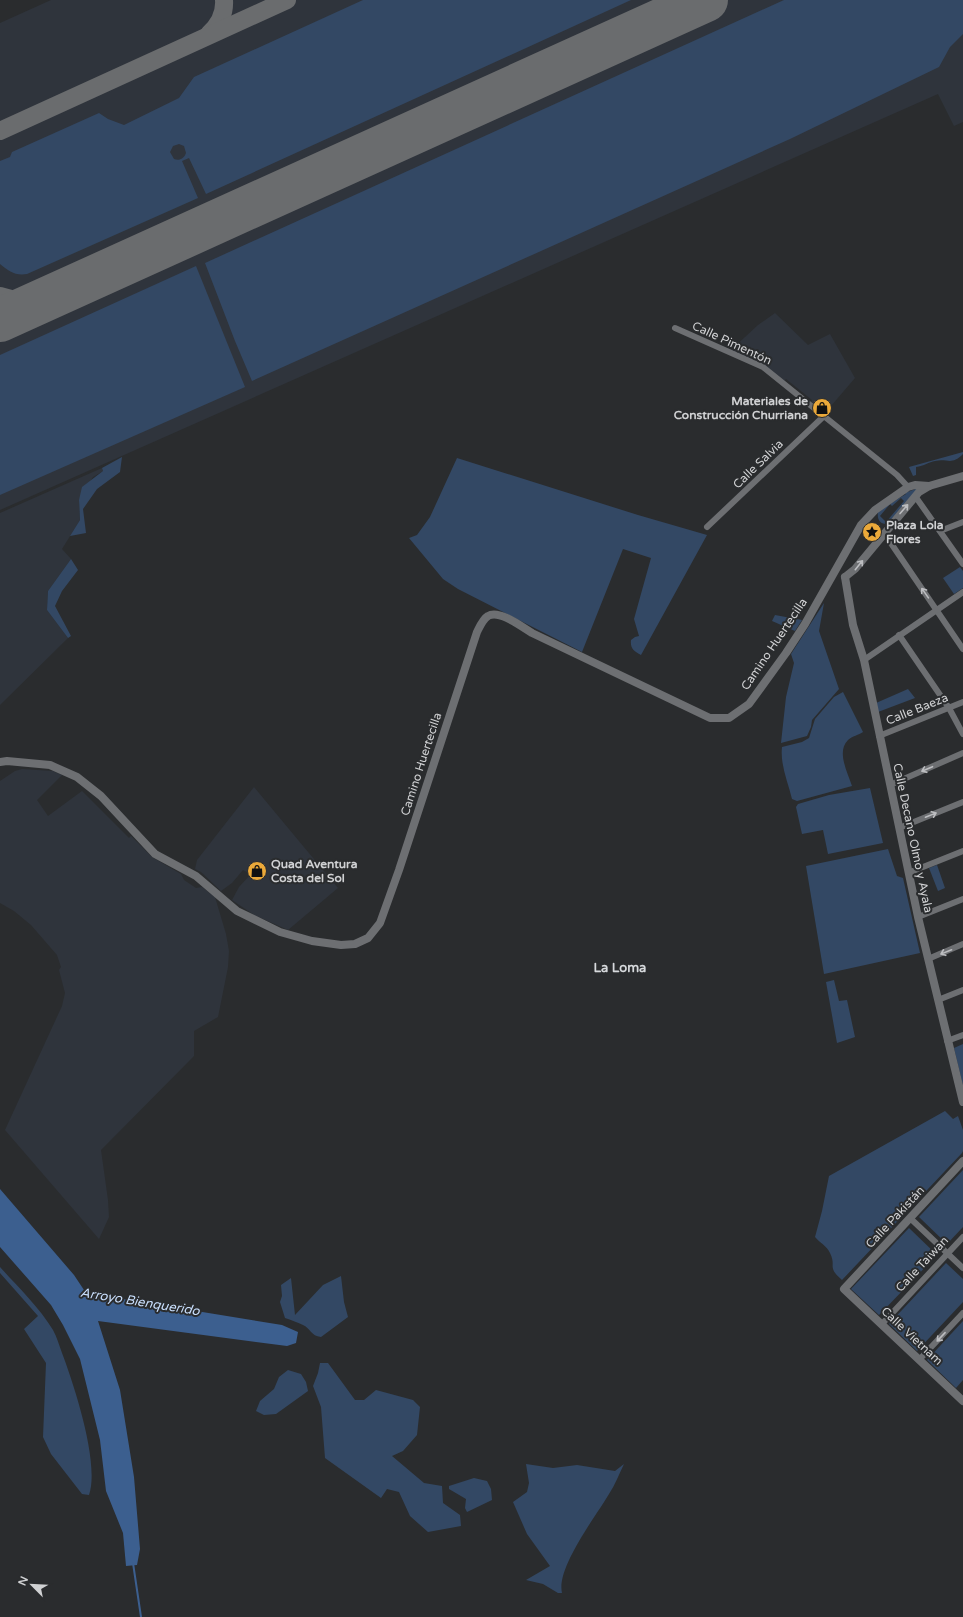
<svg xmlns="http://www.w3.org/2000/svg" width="963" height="1617" font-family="'Varela Round',sans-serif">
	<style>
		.built { fill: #2f343c }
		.green { fill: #334864; fill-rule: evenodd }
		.water { fill: #3c5f8f }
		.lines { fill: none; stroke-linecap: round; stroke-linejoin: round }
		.stream { stroke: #3c5f8f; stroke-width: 2 }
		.taxiway { stroke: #6a6c6e; stroke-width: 18 }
		.runway { stroke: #6a6c6e; stroke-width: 44 }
		.minor { stroke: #6d6f72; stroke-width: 6 }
		.tertiary { stroke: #6d6f72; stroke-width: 8 }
		.oneway { stroke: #bcbdc0 }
		.labels { text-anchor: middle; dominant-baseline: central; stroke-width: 4; stroke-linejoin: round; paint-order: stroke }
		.street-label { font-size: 12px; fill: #d0d1d3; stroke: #2a2c2e }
		.poi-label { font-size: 12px; font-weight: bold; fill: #d0d1d3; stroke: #2a2c2e; text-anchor: start }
		.neighbourhood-label { font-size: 13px; font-weight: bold; fill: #d6d9dc; stroke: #2a2c2e }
		.water-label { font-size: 13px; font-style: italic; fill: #c9dffd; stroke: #2a2c2e }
	</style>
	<rect width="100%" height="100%" fill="#2a2c2e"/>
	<g class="built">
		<path d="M51,0H963V122L954,126L938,94L0,510V23Z"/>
		<path d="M775,313L808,345L830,334L855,378L825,413L811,402L812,400L786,379L784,381L731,350L758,325Z"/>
		<path d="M102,468L103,471L93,477L79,500L80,520L62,549L71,559L48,591L47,610L68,638L0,705V513Z"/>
		<path d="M22,769L53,771L62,775L37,800L48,816L82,791L129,838L131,836L152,857L181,874L184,880L196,888L202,887L215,897L226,934L229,951L228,967L218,1017L194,1031V1056L101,1150L108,1200L109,1217L99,1239L5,1130L62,1006L65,993L59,970L61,967L57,955L31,925L14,911L0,903V781L15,771Z"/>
		<path d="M254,787L338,888L288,930L254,915L232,900L239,887L251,874L243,870L232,883L221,891L201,872L195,869L197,860Z"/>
	</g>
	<g class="green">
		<path d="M363,0H631L206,194L189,158L182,161L198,198L27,274C15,276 9,271 0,264V161L10,157L12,152L99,113L108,119L124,125L179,98L194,77ZM179,144L184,146L186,153C184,159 179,161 174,159L170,152L173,146Z"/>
		<path d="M784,0H963V34L950,47L939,67L790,139L252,381L235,341L205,263Z"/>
		<path d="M196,266L245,387L0,495V355Z"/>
		<path d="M963,452V454C951,466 948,458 935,461C929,462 924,466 916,467V475L913,476L909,467Z"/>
		<path d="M122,457L120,472L97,489L83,509L86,533L70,536L80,520L79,500L82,487L103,471L102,468Z"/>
		<path d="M457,458L638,515L707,535L641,655C634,651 630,649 631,640L635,637L639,636L634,619L651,558L623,549L582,652L458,589L443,579L409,538L417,535L430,517Z"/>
		<path d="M918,488L888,524C879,524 877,519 878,511L906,494L905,493ZM901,498L904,501L886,522L880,516L890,504L892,506Z"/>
		<path d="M71,559L78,570L62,591L55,606L71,636L68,638L47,610L48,591Z"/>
		<path d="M960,567L963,571V588L954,594L943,578Z"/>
		<path d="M824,603L819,631L839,689L812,720L811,727L807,736L781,743L786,697L794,663L791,654Z"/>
		<path d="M775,615L802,620L795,631L772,621Z"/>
		<path d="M908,689L915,698L878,712L876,703Z"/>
		<path d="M843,692L863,732C859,735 852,736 848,740C836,752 848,773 852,786L797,801L792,799C788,782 780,765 782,747L802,742L809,738L815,719L834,697Z"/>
		<path d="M870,788L883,843L828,854L823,830L802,834L796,807L798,804L829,795Z"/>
		<path d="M888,849L897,876L903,878L920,953L824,974L806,866Z"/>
		<path d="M937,865L945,888L938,891L929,868Z"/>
		<path d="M834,980L839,1001L847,1000L855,1037L837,1043L826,982Z"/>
		<path d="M963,1044V1086L954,1048Z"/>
		<path d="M945,1111L953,1119L958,1116L963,1130V1151L962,1153L842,1280C826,1266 837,1267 830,1253C827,1246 819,1242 815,1237L822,1211L829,1176Z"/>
		<path d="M963,1170V1227L947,1244L919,1217Z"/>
		<path d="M909,1228L937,1255L879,1315L851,1289Z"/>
		<path d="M946,1263L963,1279V1302L917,1351L889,1324Z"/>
		<path d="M0,1267C18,1287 39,1307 53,1330C57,1337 59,1345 62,1353C74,1385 100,1463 89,1495L82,1494L51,1454L43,1437L46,1363L24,1329L38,1316L0,1273Z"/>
		<path d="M341,1276L344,1302L348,1317L321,1337C311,1336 310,1328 303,1325C297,1322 291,1320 285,1318L280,1302L282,1296L281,1285L291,1278L295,1315L323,1285Z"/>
		<path d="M963,1321V1380L956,1388L927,1360Z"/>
		<path d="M320,1363H328L355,1400H364L376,1390L413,1400L420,1407L417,1435L403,1451L392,1456L424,1483L442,1486L443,1503L460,1515L461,1526L428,1532L410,1516L399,1492L387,1489L381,1498L325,1458L321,1407L313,1386L318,1373Z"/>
		<path d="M288,1370L301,1374L306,1382L308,1391L276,1414L264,1415L256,1411L260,1401L274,1389L279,1377Z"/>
		<path d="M526,1464L553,1468L577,1465L615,1471L624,1464C619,1474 615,1485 609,1494C596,1516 556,1568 562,1593H558L543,1584L526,1580L550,1566L527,1534L513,1502L527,1492L529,1483Z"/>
		<path d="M474,1478L487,1481L491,1489L492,1500L467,1512L465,1508L466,1499L449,1489V1486Z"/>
	</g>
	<path class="water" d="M0,1189L74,1275L86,1293L282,1325L298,1332L296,1343L287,1346L98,1321L120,1390L134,1477L140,1549L137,1565L126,1566L123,1533L106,1491L100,1440L80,1359L63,1325L51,1305L0,1247Z"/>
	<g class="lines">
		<path class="stream" d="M133,1563L141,1617"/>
		<g class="taxiway">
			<path d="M209,34C219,25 225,14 224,0"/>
			<path d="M0,131L287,0"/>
			<path d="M0,296L22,302L38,303"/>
		</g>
		<path class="runway" d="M0,320L706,0"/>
		<g class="minor">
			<path d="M675,328L763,367L897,475L908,487"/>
			<path d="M915,496L963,564"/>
			<path d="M707,527L824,416"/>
			<path d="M940,531L963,522"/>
			<path d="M884,533L963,649"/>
			<path d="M899,635L949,708L963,734"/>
			<path d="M864,660L963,592"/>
			<path d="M879,736L963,702"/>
			<path d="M890,785L963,753"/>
			<path d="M899,828L963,802"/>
			<path d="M908,873L963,851"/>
			<path d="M918,917L963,899"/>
			<path d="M928,959L963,944"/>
			<path d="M938,1000L963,990"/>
			<path d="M947,1041L963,1035"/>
			<path d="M910,1218L963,1268"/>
			<path d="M882,1324L963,1237"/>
			<path d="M919,1360L963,1313"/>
		</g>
		<g class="tertiary">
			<path d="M845,577L853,625L864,660L918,917L963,1102"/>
			<path d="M845,577L855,569L919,492L929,486L963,476"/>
			<path d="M0,762L7,761L50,765L77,777L101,796L155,854L196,876L237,911L280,932L312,941L341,945L355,944L368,938L380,923L399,870L477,632C480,626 483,619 488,616C499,609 522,627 532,633L710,718H729L749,704L786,653L805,624L861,525L875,510L908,487L915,485L929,486"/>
			<path d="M963,1161L844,1289L963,1401"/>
		</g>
	</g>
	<defs><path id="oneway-shaft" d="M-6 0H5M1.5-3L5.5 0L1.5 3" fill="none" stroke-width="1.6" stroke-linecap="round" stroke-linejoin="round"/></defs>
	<g class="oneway">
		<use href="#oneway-shaft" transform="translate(904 509) rotate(-49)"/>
		<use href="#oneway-shaft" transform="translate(859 565) rotate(-51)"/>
		<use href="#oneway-shaft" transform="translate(925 593) rotate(-125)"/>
		<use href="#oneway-shaft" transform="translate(927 769) rotate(157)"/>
		<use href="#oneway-shaft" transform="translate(931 815) rotate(-22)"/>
		<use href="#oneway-shaft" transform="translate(946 952) rotate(158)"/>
		<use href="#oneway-shaft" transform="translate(941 1337) rotate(133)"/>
	</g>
	<defs>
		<symbol id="shop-disc" viewBox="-11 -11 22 22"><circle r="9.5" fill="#eba93a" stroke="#2a2c2e"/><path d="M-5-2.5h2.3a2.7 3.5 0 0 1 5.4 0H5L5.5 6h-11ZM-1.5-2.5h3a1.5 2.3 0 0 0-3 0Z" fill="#111"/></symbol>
		<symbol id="sight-disc" viewBox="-11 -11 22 22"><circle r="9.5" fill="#eba93a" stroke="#2a2c2e"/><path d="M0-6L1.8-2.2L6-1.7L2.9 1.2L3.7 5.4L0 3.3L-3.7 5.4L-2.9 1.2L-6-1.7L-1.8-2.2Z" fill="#111"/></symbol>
	</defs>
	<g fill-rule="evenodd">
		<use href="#shop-disc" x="811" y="397" width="22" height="22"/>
		<use href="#sight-disc" x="861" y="521" width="22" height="22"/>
		<use href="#shop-disc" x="246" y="860" width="22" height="22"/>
	</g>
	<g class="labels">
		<g class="street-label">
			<text transform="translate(732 343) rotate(25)">Calle Pimentón</text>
			<text transform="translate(758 464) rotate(-44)">Calle Salvia</text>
			<text transform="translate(774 644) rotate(-56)">Camino Huertecilla</text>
			<text transform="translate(917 709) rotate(-22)">Calle Baeza</text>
			<text transform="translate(421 764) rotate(-72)">Camino Huertecilla</text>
			<text transform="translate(913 838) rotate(78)">Calle Decano Olmo y Ayala</text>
			<text transform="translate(895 1217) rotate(-47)">Calle Pakistán</text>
			<text transform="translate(922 1264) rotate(-47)">Calle Taiwan</text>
			<text transform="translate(912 1336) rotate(43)">Calle Vietnam</text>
		</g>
		<g class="poi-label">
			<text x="808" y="401" text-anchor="end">Materiales de<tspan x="808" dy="14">Construcción Churriana</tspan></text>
			<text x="886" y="525">Plaza Lola<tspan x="886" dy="14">Flores</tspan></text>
			<text x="271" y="864">Quad Aventura<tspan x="271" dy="14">Costa del Sol</tspan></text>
		</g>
		<g class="neighbourhood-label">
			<text x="620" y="968">La Loma</text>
		</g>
		<g class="water-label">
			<text transform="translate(140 1302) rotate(9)">Arroyo Bienquerido</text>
		</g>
	</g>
	<g transform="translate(32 1585) rotate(294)" stroke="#2a2c2e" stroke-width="3" paint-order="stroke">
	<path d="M0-3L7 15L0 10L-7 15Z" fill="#d0d1d3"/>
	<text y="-6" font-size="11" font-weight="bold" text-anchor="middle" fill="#d0d1d3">N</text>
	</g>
</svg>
